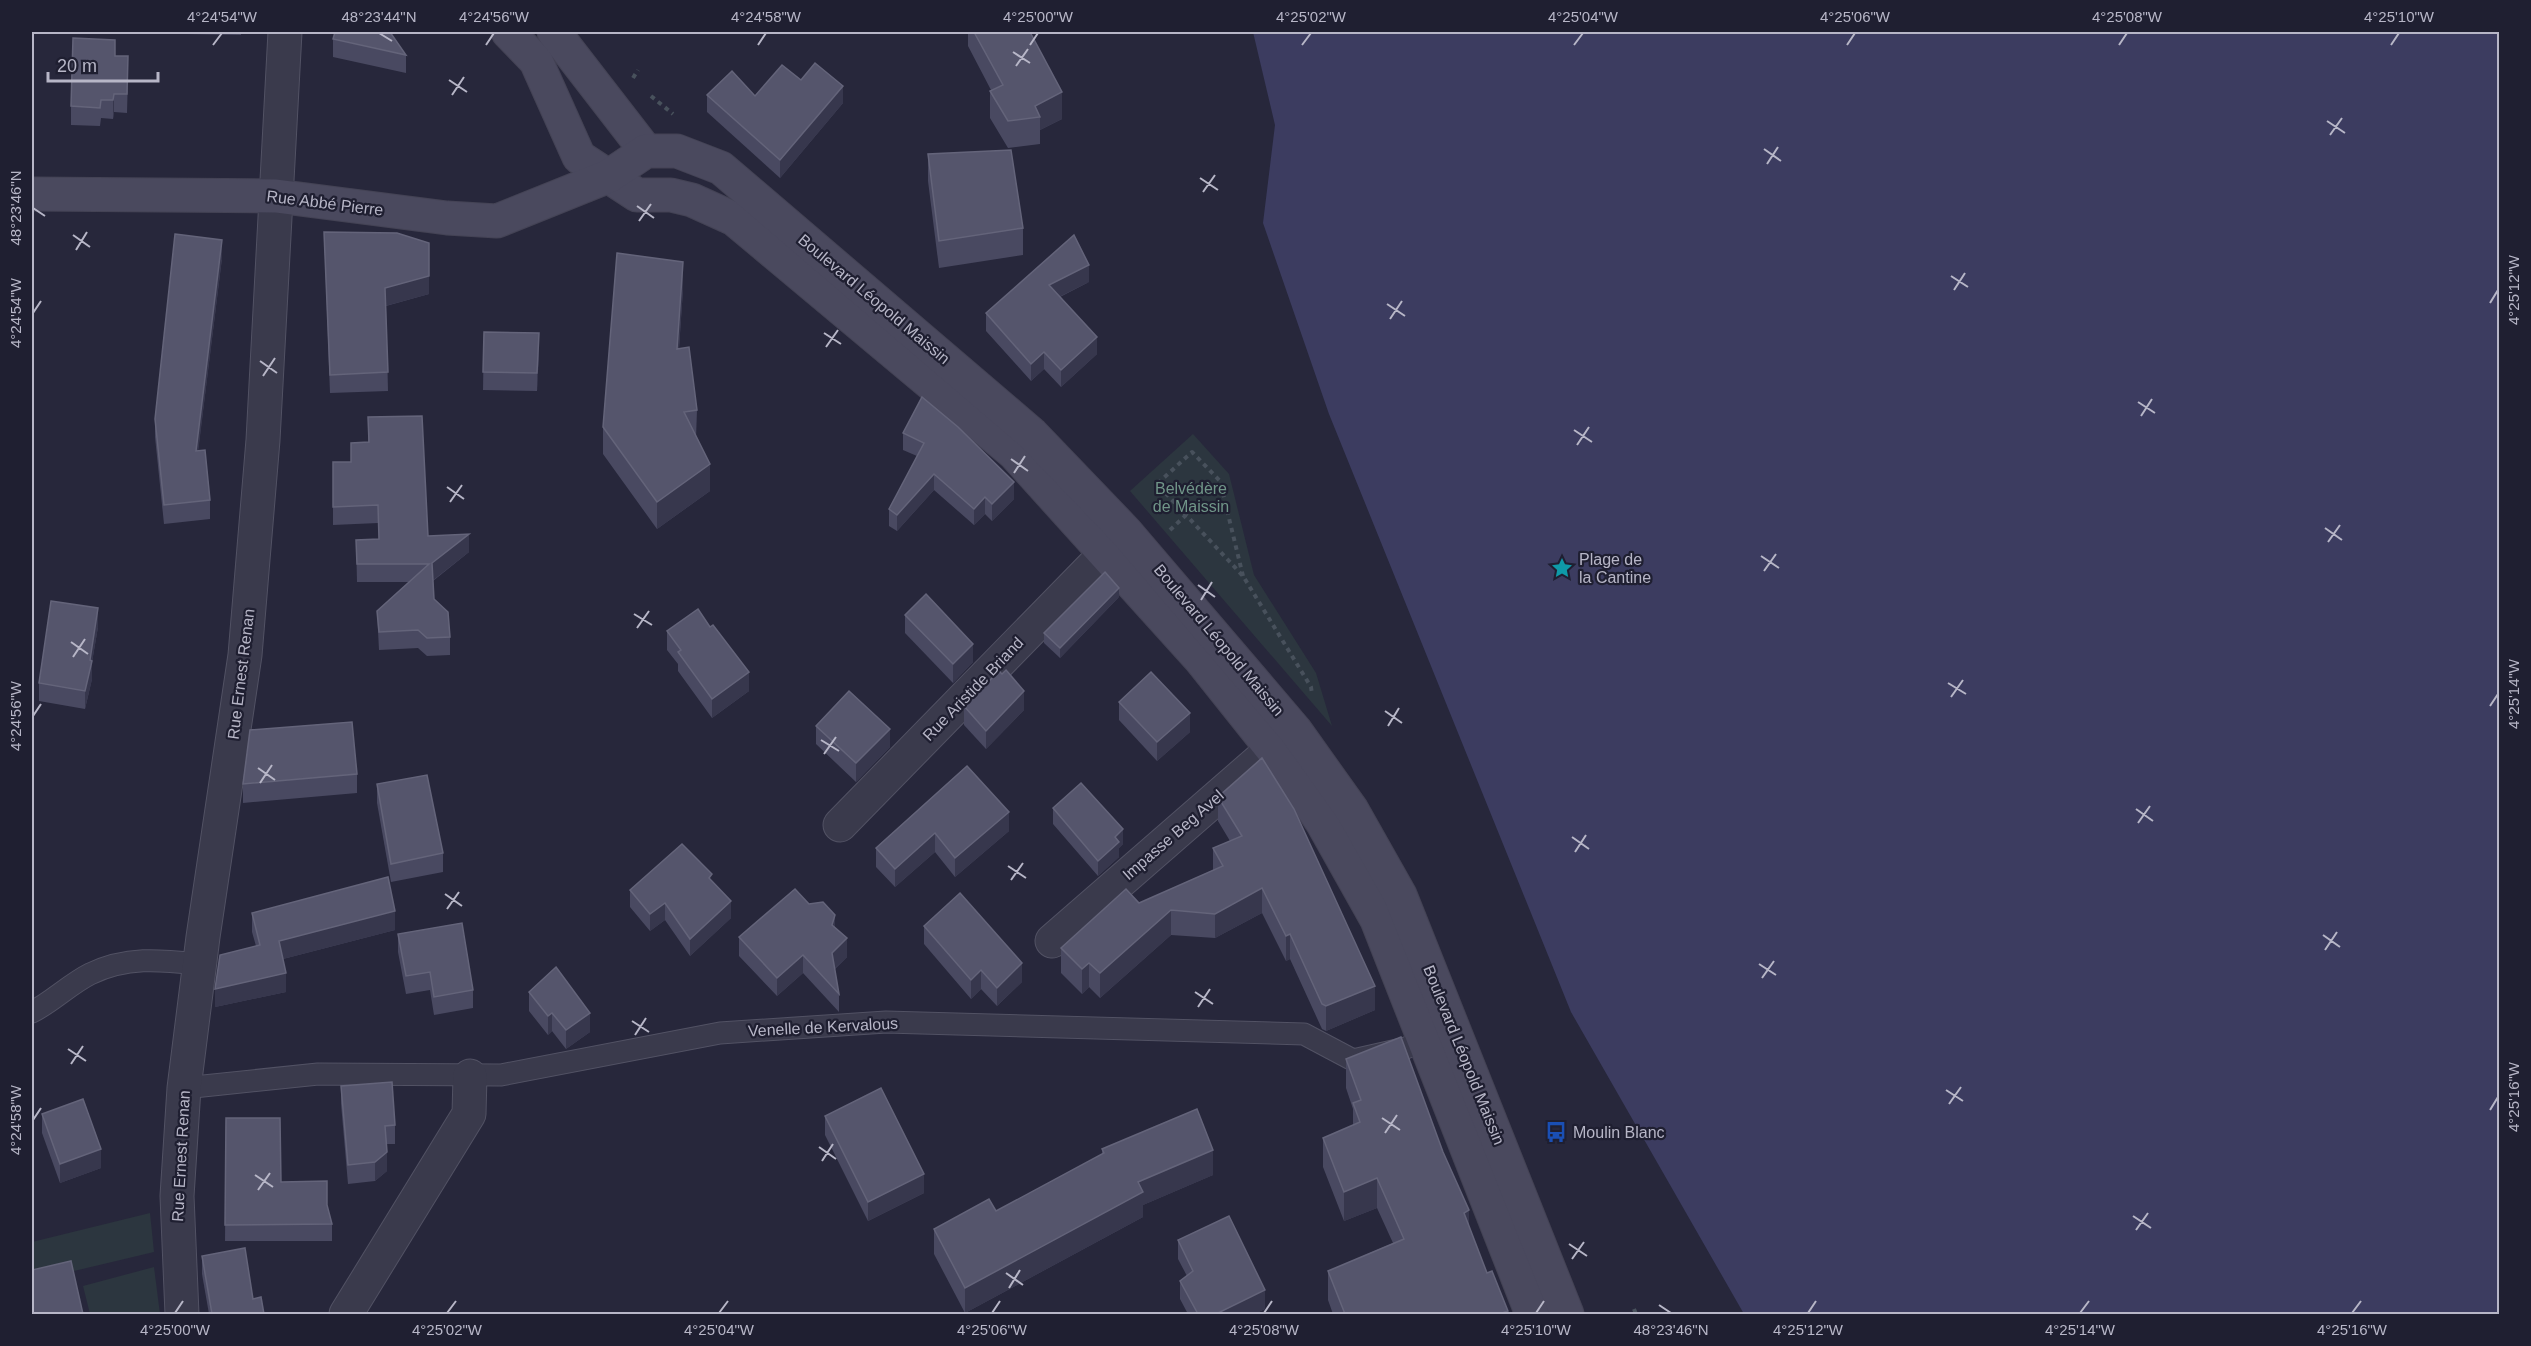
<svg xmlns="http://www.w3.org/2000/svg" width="2531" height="1346" font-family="Helvetica,sans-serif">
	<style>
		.green { fill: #2c363f }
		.water { fill: #3c3c60 }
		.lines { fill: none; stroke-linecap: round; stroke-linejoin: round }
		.lane-casing { stroke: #525264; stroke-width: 23 }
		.street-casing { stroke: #525264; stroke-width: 35 }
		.secondary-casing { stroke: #444355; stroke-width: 35 }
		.path { stroke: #48515c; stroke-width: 4; stroke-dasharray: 4.5 4.5; stroke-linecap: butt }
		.lane { stroke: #3a3a4c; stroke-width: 21 }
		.street { stroke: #3a3a4c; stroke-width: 33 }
		.secondary { stroke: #4a495e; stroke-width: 33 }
		.wall { fill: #494961 }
		.shaded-wall { fill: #37374d }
		.building { fill: #55556c; stroke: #64647a; stroke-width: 1.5 }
		.ticks { fill: none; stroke: #b7b6c7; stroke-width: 2 }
		.labels { text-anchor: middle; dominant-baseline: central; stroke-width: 4.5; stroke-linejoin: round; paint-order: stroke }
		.street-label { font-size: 16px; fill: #b7b6c7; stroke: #1f1f31 }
		.park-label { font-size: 16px; fill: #709588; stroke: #1f1f31 }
		.poi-label { font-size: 16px; fill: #b7b6c7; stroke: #1f1f31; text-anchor: start }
		.neatline { fill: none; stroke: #b7b6c7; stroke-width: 2 }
		.ticks-label { font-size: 15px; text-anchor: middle; fill: #b7b6c7 }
	</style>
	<rect width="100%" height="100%" fill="#27273b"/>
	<g class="green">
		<path d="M1193,434L1229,474L1254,575L1316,673L1332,726L1130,491Z"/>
		<path d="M150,1213L154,1252L32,1281V1242Z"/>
		<path d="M154,1267L160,1314H90L83,1286Z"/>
	</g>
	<path class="water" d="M1253,32H2499V1314H1744L1571,1012L1329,414L1263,223L1275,125Z"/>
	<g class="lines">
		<defs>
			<g id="lane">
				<path d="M32,1012C52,1002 70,984 90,974C127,956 161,960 199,964"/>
				<path d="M184,1088L318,1074L501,1075L720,1033L886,1022L1304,1034L1353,1060L1406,1048L1433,1035"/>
			</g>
			<g id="street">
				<path d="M840,825L1105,554"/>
				<path d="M1052,941L1292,732"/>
				<path d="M182,1314L177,1196L184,1088L203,937L245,655L263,440L285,32"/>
				<path d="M346,1314L469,1114L470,1076"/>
			</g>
			<g id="secondary">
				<path d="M508,32L536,61L579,157L637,195H671L692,200L734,219L1014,453L1201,660L1272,749L1322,822L1377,920L1532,1314"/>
				<path d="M554,32L646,151"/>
				<path d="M32,194L276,196L447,218L497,221L609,176L646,151H677L721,168L1032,434L1126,532L1295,730L1352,810L1400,895L1567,1314"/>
			</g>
		</defs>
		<use href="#lane" class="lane-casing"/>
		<use href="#street" class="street-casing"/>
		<use href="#secondary" class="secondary-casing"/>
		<g class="path">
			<path d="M633,78L638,70"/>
			<path d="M651,96L673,114"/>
			<path d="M1170,530L1186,515"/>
			<path d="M1243,576L1220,481L1192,452L1157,484L1243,576L1311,687L1312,694"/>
			<path d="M1634,1309L1636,1314"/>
		</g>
		<use href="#lane" class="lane"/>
		<use href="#street" class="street"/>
		<use href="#secondary" class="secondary"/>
	</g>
	<g class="wall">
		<path d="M186,32H241V35L186,34Z"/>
		<path d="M968,32H1030L1062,119L1040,130V144L1008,148L990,118V91L991,90L968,46Z"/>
		<path d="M333,39L406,55V73L333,57Z"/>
		<path d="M115,56L128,75L127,113L114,112L113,119L101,118L100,126L71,125V106Z"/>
		<path d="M707,95L755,96L843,103L780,178L707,112Z"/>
		<path d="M928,154L1023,228V255L939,268L928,181Z"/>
		<path d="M324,232L429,294L386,306L388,391L330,393Z"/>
		<path d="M222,258L198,451L210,500V519L164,524L155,437V419Z"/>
		<path d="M1089,282L1060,297L1097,354L1061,387L1044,369L1031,381L986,331V313Z"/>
		<path d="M683,289L679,349L697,410L696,438L710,491L657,529L603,454V427Z"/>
		<path d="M484,332L539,351L537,391L483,390Z"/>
		<path d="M922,397L1014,499L992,521L985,514L974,525L934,490L897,531L889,526V509L917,456L903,450V433Z"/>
		<path d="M368,417L428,536L469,552L433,581L434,599L450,637V655L427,656L418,648L379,650L377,611L409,582H357L356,540L379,539L378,523L333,525V462H351L368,442Z"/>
		<path d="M1119,597L1060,658L1044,643V633Z"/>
		<path d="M905,615L973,662L953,683L905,633Z"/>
		<path d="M98,627L92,662V679L85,709L39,701V683Z"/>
		<path d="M667,631L749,691L712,718L678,671V664L667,650Z"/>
		<path d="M1119,702L1190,732L1157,761L1119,720Z"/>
		<path d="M964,706L1024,710L986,749L964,725Z"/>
		<path d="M816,726L890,747L856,782L816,744Z"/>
		<path d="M967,766L1009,831L955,877L935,852L895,887L876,867V848Z"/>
		<path d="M357,774V793L243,803V784Z"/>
		<path d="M377,784L443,853V872L391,882L377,803Z"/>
		<path d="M1218,797L1375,1010L1326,1031L1322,1029L1290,959L1286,961L1262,913L1215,938L1171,935L1100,998L1089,987L1082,994L1061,973V948L1139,903L1213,870V848L1230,841L1218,821Z"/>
		<path d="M1053,808L1123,844L1119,848V857L1098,876L1053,824Z"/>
		<path d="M712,881L731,918L690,956L665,920L650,931L630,907V890Z"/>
		<path d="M252,913L395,930L283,959L286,992L215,1007L256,946L252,932Z"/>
		<path d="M924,926L1022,982L997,1006L981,989L971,999L924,944Z"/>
		<path d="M835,928L847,957L835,969L839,994V1012L803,973L777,996L739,956V937Z"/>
		<path d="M398,934L473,990V1008L434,1015L430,990L406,994L398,952Z"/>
		<path d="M529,992L590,1032L566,1049L552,1031L548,1035L529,1011Z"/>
		<path d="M1346,1059L1469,1226L1487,1273L1508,1314H1333L1328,1300V1271L1393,1243L1377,1208L1344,1221L1323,1167V1138L1353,1125V1109L1346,1088Z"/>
		<path d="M341,1086L395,1125V1144H387V1171L375,1181L348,1184L341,1104Z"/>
		<path d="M42,1114L101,1168L60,1183L42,1133Z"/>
		<path d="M825,1116L924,1193L868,1221L825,1135Z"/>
		<path d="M226,1118L281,1182L327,1205L332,1224V1241H225Z"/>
		<path d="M1102,1149L1213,1175L1143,1205V1217L965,1313L934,1254V1229L996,1211L1102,1154Z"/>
		<path d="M1178,1240L1265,1309L1254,1314H1188L1180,1299V1281L1187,1276L1178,1259Z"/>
		<path d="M202,1256L253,1299L264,1314H209L202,1274Z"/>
	</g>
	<g class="shaded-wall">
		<path d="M843,86V103L780,178V160Z"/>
		<path d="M1062,92V119L1040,130V117L1035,106Z"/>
		<path d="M114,94V112L113,119V100Z"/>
		<path d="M222,240V258L196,469V451Z"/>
		<path d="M429,243V294L385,306V288Z"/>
		<path d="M683,262V289L677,376V349Z"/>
		<path d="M1089,265V282L1049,302V285Z"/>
		<path d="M539,333V351L537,391V373Z"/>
		<path d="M1097,337V354L1061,387V370Z"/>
		<path d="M1044,352V369L1031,381V364Z"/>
		<path d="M710,464V491L657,529V502Z"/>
		<path d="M934,474V490L897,531V515Z"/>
		<path d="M1014,482V499L992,521V504Z"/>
		<path d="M985,497V514L974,525V509Z"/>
		<path d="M469,534V552L432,581V563Z"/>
		<path d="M1119,588V597L1060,658V648Z"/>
		<path d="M98,608V627L92,662V679L85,709V691Z"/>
		<path d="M973,644V662L953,683V664Z"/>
		<path d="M749,672V691L712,718V699Z"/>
		<path d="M1024,691V710L986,749V731Z"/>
		<path d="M1190,713V732L1157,761V742Z"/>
		<path d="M890,729V747L856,782V763Z"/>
		<path d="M1009,812V831L955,877V858Z"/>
		<path d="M1123,829V844L1119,848V857L1098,876V861L1115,837Z"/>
		<path d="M935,833V852L895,887V869Z"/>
		<path d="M1262,888V913L1215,938V914Z"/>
		<path d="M731,901V918L690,956V939Z"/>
		<path d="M665,903V920L650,931V914Z"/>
		<path d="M1171,910V935L1100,998V973Z"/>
		<path d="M395,911V930L279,960V941Z"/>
		<path d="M835,915V934L832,925Z"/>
		<path d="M1290,934V959L1286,961V936Z"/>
		<path d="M847,938V957L832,971V953Z"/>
		<path d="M803,955V973L777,996V978Z"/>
		<path d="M1022,963V982L997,1006V988Z"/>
		<path d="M1089,963V987L1082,994V969Z"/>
		<path d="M981,970V989L971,999V980Z"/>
		<path d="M286,973V992L215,1007V989Z"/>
		<path d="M1375,986V1010L1326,1031V1006Z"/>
		<path d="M552,1013V1031L548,1035V1016Z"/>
		<path d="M590,1013V1032L566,1049V1030Z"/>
		<path d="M101,1149V1168L60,1183V1164Z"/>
		<path d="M1213,1150V1175L1143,1205V1217L965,1313V1288L1138,1182Z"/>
		<path d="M387,1152V1171L375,1181V1162Z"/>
		<path d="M924,1174V1193L868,1221V1202Z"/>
		<path d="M1377,1178V1208L1344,1221V1192Z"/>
		<path d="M1469,1210V1240L1464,1213Z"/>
		<path d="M1265,1290V1309L1254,1314H1216Z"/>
		<path d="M1508,1311V1314H1499Z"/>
	</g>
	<g class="building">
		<path d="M335,32H390L406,55L333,39Z"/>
		<path d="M974,32H1030L1062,92L1035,106L1040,117L1008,121L990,91L1003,85Z"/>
		<path d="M73,38L115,40V56H128L127,94H114L113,100H101L100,108L71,106Z"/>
		<path d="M815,63L843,86L780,160L707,95L732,71L755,96L782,65L801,80Z"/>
		<path d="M1011,150L1023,228L939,241L928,154Z"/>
		<path d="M324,232L397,233L429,243V276L385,288L388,372L330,375Z"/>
		<path d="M175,234L222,240L196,451L205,450L210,500L164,505L155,419Z"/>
		<path d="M1074,235L1089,265L1049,285L1097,337L1061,370L1044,352L1031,364L986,313Z"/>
		<path d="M617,253L683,262L677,349L689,347L697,410L684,412L710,464L657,502L603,427Z"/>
		<path d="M484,332L539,333L537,373L483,372Z"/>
		<path d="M922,397L958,427L1014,482L992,504L985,497L974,509L934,474L897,515L889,509L924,443L903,433Z"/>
		<path d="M422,416L428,536L469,534L432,563L434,599L448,612L450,637L427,638L418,630L379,632L377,611L429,564H357L356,540L379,539L378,505L333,507V462H351V443L369,442L368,417Z"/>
		<path d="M1105,572L1119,588L1060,648L1044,633Z"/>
		<path d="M926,594L973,644L953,664L905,615Z"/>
		<path d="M51,601L98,608L90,660L92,661L85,691L39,683Z"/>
		<path d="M698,609L710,627L713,625L749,672L712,699L678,652L681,650L667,631Z"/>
		<path d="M1006,670L1024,691L986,731L964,706L999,671L1002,674Z"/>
		<path d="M1151,672L1190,713L1157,742L1119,702Z"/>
		<path d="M849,691L890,729L856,763L816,726Z"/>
		<path d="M352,722L357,774L243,784L250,730Z"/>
		<path d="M1262,758L1294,809L1375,986L1326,1006L1322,1004L1290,934L1286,936L1262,888L1215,914L1171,910L1100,973L1089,963L1082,969L1061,948L1126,889L1139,903L1223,866L1213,848L1242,836L1218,797Z"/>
		<path d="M967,766L1009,812L955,858L935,833L895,869L876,848Z"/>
		<path d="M427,775L443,853L391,864L377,784Z"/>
		<path d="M1081,783L1123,829L1115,837L1119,842L1098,861L1053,808Z"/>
		<path d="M682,844L712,874L709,878L731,901L690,939L665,903L650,914L630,890Z"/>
		<path d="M388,877L395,911L279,941L286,973L215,989L220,955L260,945L252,913Z"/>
		<path d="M795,889L809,904L823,902L835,915L832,925L847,938L832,953L839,994L803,955L777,978L739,937Z"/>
		<path d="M960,893L1022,963L997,988L981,970L971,980L924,926Z"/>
		<path d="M462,923L473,990L434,997L430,972L406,976L398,934Z"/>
		<path d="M556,967L590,1013L566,1030L552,1013L548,1016L529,992Z"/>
		<path d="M1401,1037L1443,1152L1469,1210L1464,1213L1487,1273L1492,1271L1508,1311L1499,1314H1345L1328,1271L1404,1239L1377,1178L1344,1192L1323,1138L1360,1122L1353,1103L1361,1100L1346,1059Z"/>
		<path d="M392,1082L395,1125L385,1126L387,1152L375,1162L348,1165L341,1086Z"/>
		<path d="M881,1088L924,1174L868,1202L825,1116Z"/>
		<path d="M83,1099L101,1149L60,1164L42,1114Z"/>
		<path d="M1197,1109L1213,1150L1138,1182L1143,1192L965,1288L934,1229L989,1199L996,1211L1104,1153L1102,1149Z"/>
		<path d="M226,1118H280L281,1182L327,1181V1205L332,1224L225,1225Z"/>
		<path d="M1229,1216L1265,1290L1216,1314H1198L1180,1281L1193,1271L1178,1240Z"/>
		<path d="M245,1248L253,1299L261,1297L264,1314H212L202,1256Z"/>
		<path d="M71,1261L83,1314H32V1270Z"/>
	</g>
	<path class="ticks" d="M379,33L392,41M213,45L222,33M486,45L494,33M758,45L766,33M1030,45L1038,33M1302,45L1311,33M1574,45L1583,33M1847,45L1855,33M2119,45L2127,33M2391,45L2399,33M1013,52L1030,63M1016,66L1028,49M449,80L467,92M452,95L464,77M2327,121L2345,133M2330,135L2342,118M1764,149L1781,161M1767,164L1778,147M1200,178L1218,190M1203,192L1215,175M637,206L654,218M33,208L45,216M639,221L651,204M73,235L90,247M76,250L87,232M1951,276L1968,287M1954,290L1965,273M2490,303L2498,290M1387,304L1405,316M33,313L41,301M1390,319L1402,301M824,333L841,344M826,347L838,330M260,361L277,373M263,376L275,358M2138,402L2155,413M2141,416L2152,399M1574,430L1592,442M1577,445L1589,427M1011,459L1028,471M1014,473L1025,456M447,487L464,499M450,502L462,485M2325,528L2342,540M2328,542L2340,525M1761,556L1779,568M1764,571L1776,554M1198,585L1215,597M1201,600L1212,582M634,614L652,625M637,628L649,611M71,642L88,654M73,657L85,639M1948,683L1966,694M1951,697L1963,680M2490,706L2498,694M1385,711L1402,723M33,716L41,704M1388,726L1399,708M821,740L839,751M824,754L836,737M258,768L275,780M260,783L272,765M2136,809L2153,821M2138,823L2150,806M1572,837L1589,849M1575,852L1586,835M1008,866L1026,878M1011,880L1023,863M445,894L462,906M447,909L459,892M2323,935L2340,947M2325,950L2337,932M1759,964L1776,975M1762,978L1774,961M1195,992L1213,1004M1198,1007L1210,989M632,1021L649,1032M635,1035L646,1018M68,1049L86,1061M71,1064L83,1046M1946,1090L1963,1101M1949,1104L1961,1087M2490,1110L2498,1097M1382,1118L1400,1130M33,1120L41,1108M1385,1133L1397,1115M819,1147L836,1159M822,1161L833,1144M255,1175L273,1187M258,1190L270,1173M2133,1216L2151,1228M2136,1230L2148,1213M1569,1244L1587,1256M1572,1259L1584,1242M1006,1273L1023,1285M1009,1288L1020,1270M1659,1305L1671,1313M175,1313L183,1301M447,1313L456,1301M719,1313L728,1301M992,1313L1000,1301M1264,1313L1272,1301M1536,1313L1544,1301M1808,1313L1816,1301M2080,1313L2089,1301M2352,1313L2361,1301"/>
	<defs>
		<symbol id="sight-bare" viewBox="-9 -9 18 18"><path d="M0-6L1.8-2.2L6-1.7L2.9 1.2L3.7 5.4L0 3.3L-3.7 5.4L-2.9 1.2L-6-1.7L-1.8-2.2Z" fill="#0f9aa8" stroke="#1f1f31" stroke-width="2.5" paint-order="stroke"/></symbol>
		<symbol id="bus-bare" viewBox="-9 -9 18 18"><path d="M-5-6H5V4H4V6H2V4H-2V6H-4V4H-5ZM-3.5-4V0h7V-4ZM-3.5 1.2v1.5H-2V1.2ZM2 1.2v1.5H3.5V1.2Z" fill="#1a4fb4" stroke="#1f1f31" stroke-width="2.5" paint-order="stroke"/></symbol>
	</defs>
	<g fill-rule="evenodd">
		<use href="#sight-bare" x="1547" y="553" width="30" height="30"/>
		<use href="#bus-bare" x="1541" y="1117" width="30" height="30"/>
	</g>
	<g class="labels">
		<g class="street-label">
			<text transform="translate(325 203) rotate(7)">Rue Abbé Pierre</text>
			<text transform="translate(874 299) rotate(40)">Boulevard Léopold Maissin</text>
			<text transform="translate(1219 640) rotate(50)">Boulevard Léopold Maissin</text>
			<text transform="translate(241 674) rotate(-83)">Rue Ernest Renan</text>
			<text transform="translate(973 689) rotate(-46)">Rue Aristide Briand</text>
			<text transform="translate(1173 835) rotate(-41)">Impasse Beg Avel</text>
			<text transform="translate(823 1027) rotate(-3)">Venelle de Kervalous</text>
			<text transform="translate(1464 1055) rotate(68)">Boulevard Léopold Maissin</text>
			<text transform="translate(181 1156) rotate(-87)">Rue Ernest Renan</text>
		</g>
		<g class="park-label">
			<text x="1191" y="488">Belvédère<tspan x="1191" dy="18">de Maissin</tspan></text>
		</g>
		<g class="poi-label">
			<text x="1579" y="559">Plage de<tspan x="1579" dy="18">la Cantine</tspan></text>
			<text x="1573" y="1132">Moulin Blanc</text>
		</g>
	</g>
	<rect width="2531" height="1346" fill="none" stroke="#1f1f31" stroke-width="66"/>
	<path d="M48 72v9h110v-9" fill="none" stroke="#b7b6c7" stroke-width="3"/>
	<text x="57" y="72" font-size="18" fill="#b7b6c7" stroke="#1f1f31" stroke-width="4.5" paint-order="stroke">20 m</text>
	<rect x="33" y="33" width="2465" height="1280" class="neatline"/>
	<g class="ticks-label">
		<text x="222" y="22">4°24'54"W</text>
		<text x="379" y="22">48°23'44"N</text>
		<text x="494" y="22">4°24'56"W</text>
		<text x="766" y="22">4°24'58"W</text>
		<text x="1038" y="22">4°25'00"W</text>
		<text x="1311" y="22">4°25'02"W</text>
		<text x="1583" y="22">4°25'04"W</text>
		<text x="1855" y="22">4°25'06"W</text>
		<text x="2127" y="22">4°25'08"W</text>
		<text x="2399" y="22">4°25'10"W</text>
		<text transform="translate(16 208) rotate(-90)" y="5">48°23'46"N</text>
		<text transform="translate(2514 290) rotate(-90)" y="5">4°25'12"W</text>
		<text transform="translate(16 313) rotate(-90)" y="5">4°24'54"W</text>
		<text transform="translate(2514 694) rotate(-90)" y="5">4°25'14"W</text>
		<text transform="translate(16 716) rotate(-90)" y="5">4°24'56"W</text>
		<text transform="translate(2514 1097) rotate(-90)" y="5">4°25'16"W</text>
		<text transform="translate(16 1120) rotate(-90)" y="5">4°24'58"W</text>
		<text x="175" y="1335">4°25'00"W</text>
		<text x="447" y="1335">4°25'02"W</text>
		<text x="719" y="1335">4°25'04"W</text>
		<text x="992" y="1335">4°25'06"W</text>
		<text x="1264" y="1335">4°25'08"W</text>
		<text x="1536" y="1335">4°25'10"W</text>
		<text x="1671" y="1335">48°23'46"N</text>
		<text x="1808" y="1335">4°25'12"W</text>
		<text x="2080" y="1335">4°25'14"W</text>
		<text x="2352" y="1335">4°25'16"W</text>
	</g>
</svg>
